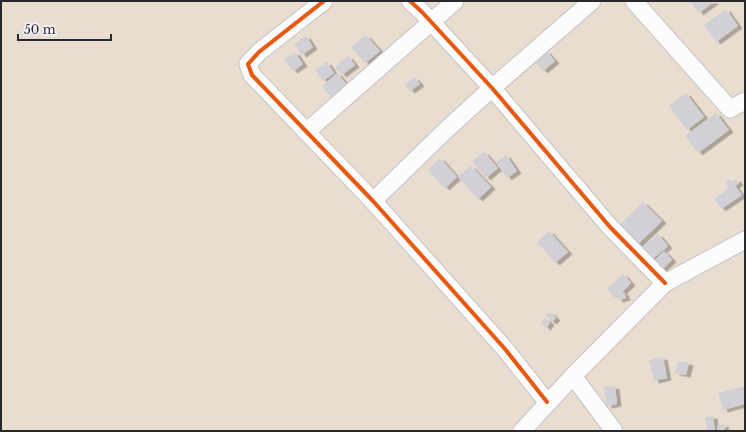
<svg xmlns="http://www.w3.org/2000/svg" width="746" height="432" font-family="'Libre Baskerville',serif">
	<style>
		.green { fill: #e9ddcf }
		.building { fill: #d1d0d6; filter: url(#shadow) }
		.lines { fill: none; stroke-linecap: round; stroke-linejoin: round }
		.minor-casing { stroke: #c3c2c8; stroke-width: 19 }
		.minor { stroke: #fcfcfd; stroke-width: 17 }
		.cycleway-casing { stroke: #f5f2fd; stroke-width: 6 }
		.cycleway { stroke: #e8590c; stroke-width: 4 }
	</style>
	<defs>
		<filter id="shadow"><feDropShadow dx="4.5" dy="2.5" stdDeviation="0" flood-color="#0004"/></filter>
	</defs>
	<rect width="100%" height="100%" fill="#e9e8ef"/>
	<rect class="green" x="1" y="1" width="744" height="430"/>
	<g class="building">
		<path d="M690,1H715L699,13Z"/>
		<path d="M726,9L738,26L716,42L704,25Z"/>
		<path d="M366,35L380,51L365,63L351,47Z"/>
		<path d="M306,36L313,47L302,55L294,44Z"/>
		<path d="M546,51L555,61L543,71L534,61Z"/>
		<path d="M295,52L303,64L293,71L284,59Z"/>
		<path d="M348,56L355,65L342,75L335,67Z"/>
		<path d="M327,62L334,73L323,81L315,70Z"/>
		<path d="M337,73L350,88L334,101L322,86Z"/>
		<path d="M414,77L420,84L410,91L405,85Z"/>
		<path d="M686,93L704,117L687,130L669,106Z"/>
		<path d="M716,113L729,130L698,153L685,136Z"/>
		<path d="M484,152L498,168L486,178L472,161Z"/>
		<path d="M506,155L517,171L507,178L496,162Z"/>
		<path d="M440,158L457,177L445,188L428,170Z"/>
		<path d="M471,166L491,187L478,199L458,177Z"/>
		<path d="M729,179L732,182L736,179L739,183L735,186L742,195L721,209L714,199L729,188L725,182Z"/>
		<path d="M643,202L662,221L637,245L618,226Z"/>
		<path d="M549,231L568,252L555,263L537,242Z"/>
		<path d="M658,234L668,246L649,262L639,250Z"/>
		<path d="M664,251L672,260L661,270L653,262Z"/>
		<path d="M623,274L631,283L621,293L624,292L626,298L618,300L617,296L615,298L607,289Z"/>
		<path d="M550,312L556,318L552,322L545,316Z"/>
		<path d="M545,318L550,323L546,328L541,323Z"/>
		<path d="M663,357L667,378L654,381L649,360Z"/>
		<path d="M678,361L689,363L686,375L675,373Z"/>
		<path d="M615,386L617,404L607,406L604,387Z"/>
		<path d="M745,386V404L723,410L718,393Z"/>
		<path d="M713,416L715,431H707L705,417Z"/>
		<path d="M724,424L725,431H718L717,426Z"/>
	</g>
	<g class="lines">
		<defs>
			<g id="minor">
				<path d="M324,1L259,52L248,64L252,75L373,201L505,349L547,402"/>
				<path d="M410,1L422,12L492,88L610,227L665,283"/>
				<path d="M634,1L730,109L745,101"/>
				<path d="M306,132L455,1"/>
				<path d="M373,201L446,130L492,88L592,1"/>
				<path d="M573,376L614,431"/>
				<path d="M522,431L573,376L665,283L745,240"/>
			</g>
		</defs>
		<use href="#minor" class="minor-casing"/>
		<use href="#minor" class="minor"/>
		<defs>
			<g id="cycleway">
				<path d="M324,1L259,52L248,64L252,75L373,201L505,349L547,402"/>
				<path d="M410,1L422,12L492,88L610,227L665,283"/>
			</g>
		</defs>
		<use href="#cycleway" class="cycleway-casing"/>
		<use href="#cycleway" class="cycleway"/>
	</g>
	<rect width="746" height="432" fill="none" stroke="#29282d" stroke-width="4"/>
	<path d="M18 34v6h93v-6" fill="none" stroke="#29282d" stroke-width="2"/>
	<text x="24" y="34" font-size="12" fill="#29282d" stroke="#f5f2fd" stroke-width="3" paint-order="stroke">50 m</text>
</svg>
